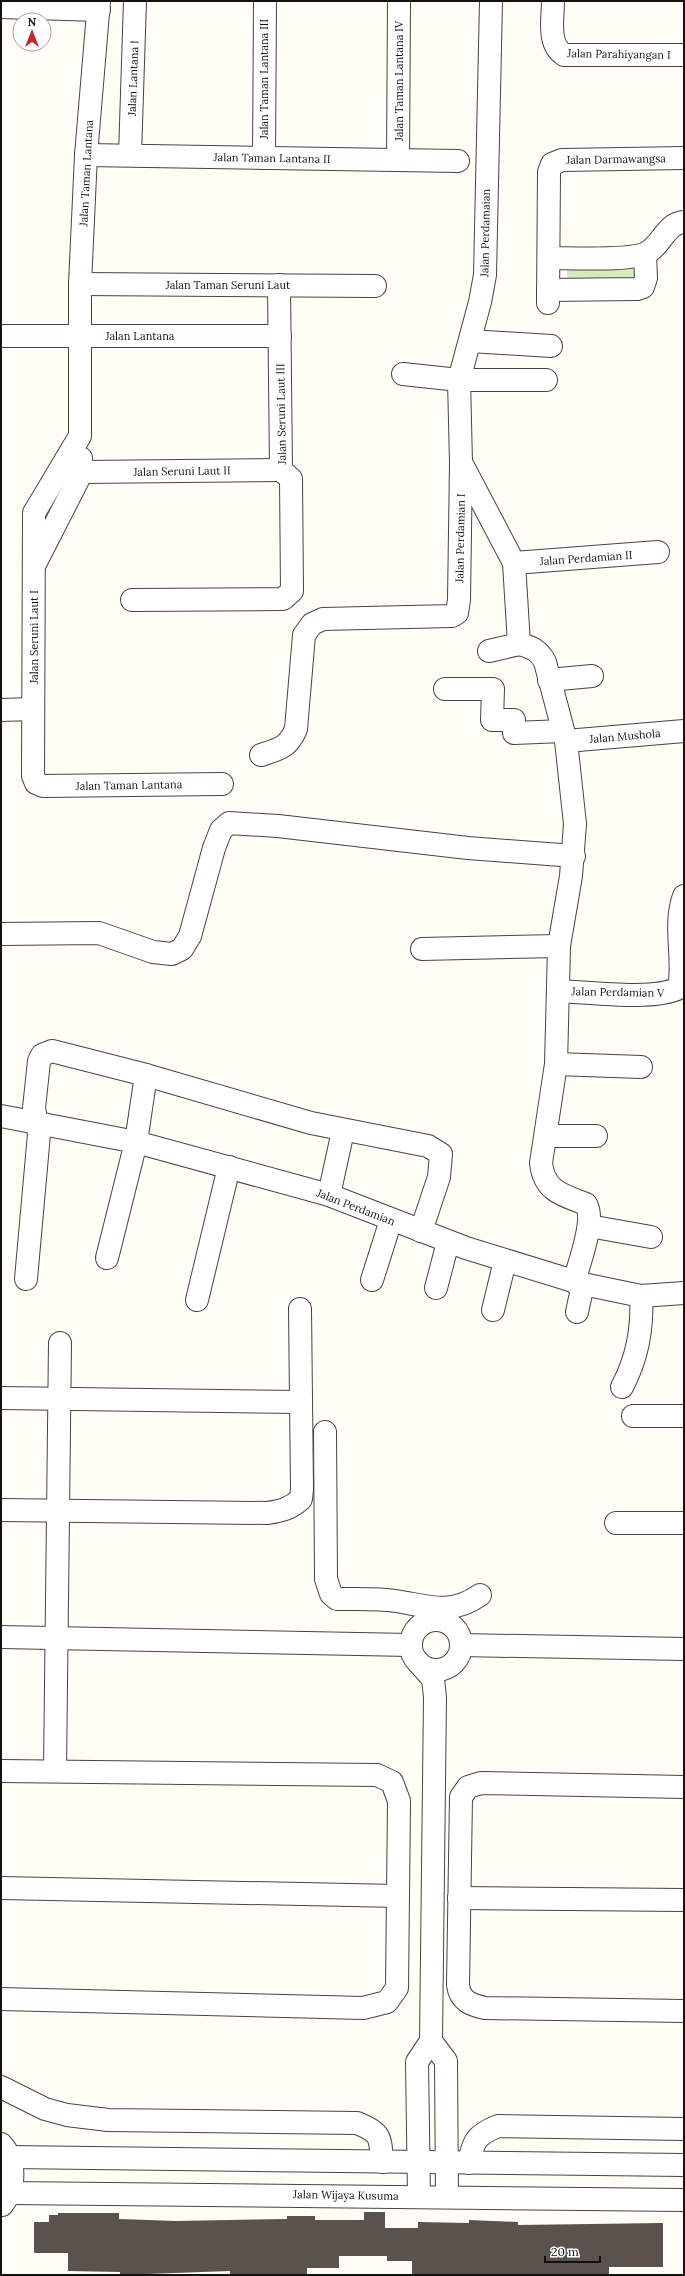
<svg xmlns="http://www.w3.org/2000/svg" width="685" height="2276" font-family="Lora,serif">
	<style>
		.green { fill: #d5ebbd }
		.building { fill: #5a524d }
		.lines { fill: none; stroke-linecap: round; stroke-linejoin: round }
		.minor-casing { stroke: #444; stroke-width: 24 }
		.minor { stroke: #fff; stroke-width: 22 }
		.labels { text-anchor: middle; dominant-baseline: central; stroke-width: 4; stroke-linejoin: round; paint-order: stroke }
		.street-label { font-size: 11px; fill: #111; stroke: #fff }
	</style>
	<rect width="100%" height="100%" fill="#fffdf5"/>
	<path class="green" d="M567,266L634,268L636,285L567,283Z"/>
	<path class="building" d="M364,2212H385V2228H418V2222L469,2223V2220L518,2222V2225L663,2223V2267H609V2275H412V2261H387V2256H339V2268H307V2275L230,2274V2271L120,2275V2272L68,2271V2253H34V2222H49V2215H58V2213H119V2219L176,2221L287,2219V2216H315V2220H364Z"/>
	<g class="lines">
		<defs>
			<g id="minor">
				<path d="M99,1L86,155L80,284V436L34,513L33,776L36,783L43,786L222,784"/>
				<path d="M553,1C553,19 547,44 564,55H684"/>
				<path d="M1,7L99,10"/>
				<path d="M86,155L458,161"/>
				<path d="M130,155L135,1"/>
				<path d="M264,158L265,1"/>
				<path d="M398,160L399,1"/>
				<path d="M549,258C573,258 624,261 644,254C661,248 665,223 684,222"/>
				<path d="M80,284L375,286"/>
				<path d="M548,290L637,289L643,287L646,278L645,254"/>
				<path d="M548,303L549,172L552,164L562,160L684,158"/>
				<path d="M1,336H280"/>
				<path d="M470,341L551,346"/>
				<path d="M403,374L459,380H546"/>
				<path d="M462,464L514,563L519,644C531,647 539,650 545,662L566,741L575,824L571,876L559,946L556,1064L541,1163C544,1191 562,1195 586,1204C596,1220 579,1263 574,1282"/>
				<path d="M82,472L281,470"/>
				<path d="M514,563L658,552"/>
				<path d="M35,564L82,472L81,458"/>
				<path d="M132,600L283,599L292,591L291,479L281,470L279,285"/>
				<path d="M489,651L519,644"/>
				<path d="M549,680L592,676"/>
				<path d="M445,689H493L492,720H514V733L563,731"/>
				<path d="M1,710L33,709"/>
				<path d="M566,741L684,731"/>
				<path d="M261,755C279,749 288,748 296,729L304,635L312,624L323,619L452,616L457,613L459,600L461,463L459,380L480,302L485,275L491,1"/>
				<path d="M1,934L99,933L153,952L172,954L182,949L190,936L214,848L221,830L229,823L278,826L468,848L574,856"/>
				<path d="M422,949L559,946"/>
				<path d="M558,991C588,992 654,1001 679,988C685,959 673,925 684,896"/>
				<path d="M556,1064L641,1067"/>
				<path d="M1,1116L136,1142L329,1195L466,1248L583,1284L641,1296L684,1293"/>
				<path d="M546,1136H596"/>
				<path d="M329,1195L343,1131"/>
				<path d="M589,1226L651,1237"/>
				<path d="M107,1258L136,1142L146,1075"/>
				<path d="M26,1279L39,1134L34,1108L39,1061L42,1055L52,1051L146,1075L311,1123L428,1146L441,1154L439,1177L421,1231"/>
				<path d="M372,1280L391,1220"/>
				<path d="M436,1288L448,1242"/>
				<path d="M197,1300L229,1167"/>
				<path d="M493,1310L505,1261"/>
				<path d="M577,1312L583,1284"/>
				<path d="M622,1387C637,1359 643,1329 641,1296"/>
				<path d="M1,1398L300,1402"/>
				<path d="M633,1416H684"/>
				<path d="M325,1432L326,1579L331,1594L337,1599C356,1599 377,1598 396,1601C428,1606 450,1616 480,1595"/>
				<path d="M1,1510L267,1513C281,1511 290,1509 301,1499L302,1489L300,1309"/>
				<path d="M616,1523H684"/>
				<circle cx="436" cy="1645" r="25"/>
				<path d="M1,1637L410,1645"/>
				<path d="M461,1645L684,1649"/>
				<path d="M418,1662L433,1679L435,1697L431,2041L417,2062L419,2197"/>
				<path d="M1,1771L377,1775L392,1782L399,1801L397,1988L387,2002L363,2008L1,1999"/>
				<path d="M55,1771L60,1343"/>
				<path d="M684,1787L481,1783L468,1787L461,1797L458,1985C460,2001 471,2005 485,2008L684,2011"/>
				<path d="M1,1888L398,1896"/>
				<path d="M459,1898L684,1900"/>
				<path d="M431,2041L446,2061L447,2197"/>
				<path d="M1,2087L45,2109L67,2115L108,2120L357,2123C382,2133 380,2137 382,2162"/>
				<path d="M1,2144C16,2160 16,2188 2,2205"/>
				<path d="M9,2157L684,2165"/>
				<path d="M469,2163C473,2141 476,2135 498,2126L684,2129"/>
				<path d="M9,2193L684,2200"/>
			</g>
		</defs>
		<use href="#minor" class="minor-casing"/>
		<use href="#minor" class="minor"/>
	</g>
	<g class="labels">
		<g class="street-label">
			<text transform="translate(619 54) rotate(1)">Jalan Parahiyangan I</text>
			<text transform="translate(133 78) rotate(-88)">Jalan Lantana I</text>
			<text transform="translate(264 79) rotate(-90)">Jalan Taman Lantana III</text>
			<text transform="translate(399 81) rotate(-90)">Jalan Taman Lantana IV</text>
			<text transform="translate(272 158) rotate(1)">Jalan Taman Lantana II</text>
			<text transform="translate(616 159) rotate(-1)">Jalan Darmawangsa</text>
			<text transform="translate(86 173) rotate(-87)">Jalan Taman Lantana</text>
			<text transform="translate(485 233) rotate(-89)">Jalan Perdamaian</text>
			<text x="228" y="285">Jalan Taman Seruni Laut</text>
			<text x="140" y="336">Jalan Lantana</text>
			<text transform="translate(281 414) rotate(-91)">Jalan Seruni Laut III</text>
			<text transform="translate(182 471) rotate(-1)">Jalan Seruni Laut II</text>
			<text transform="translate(460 538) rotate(-89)">Jalan Perdamian I</text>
			<text transform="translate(586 558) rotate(-4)">Jalan Perdamian II</text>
			<text transform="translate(34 637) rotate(-90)">Jalan Seruni Laut I</text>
			<text transform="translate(625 736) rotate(-5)">Jalan Mushola</text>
			<text transform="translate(129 785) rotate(-1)">Jalan Taman Lantana</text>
			<text transform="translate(618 992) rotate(1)">Jalan Perdamian V</text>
			<text transform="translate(356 1207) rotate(21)">Jalan Perdamian</text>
			<text transform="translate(346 2195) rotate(1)">Jalan Wijaya Kusuma</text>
		</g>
	</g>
	<rect width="685" height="2276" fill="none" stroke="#111111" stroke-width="4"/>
	<g transform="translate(32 32)"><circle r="19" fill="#ffffff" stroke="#a0a0a0"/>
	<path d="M0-3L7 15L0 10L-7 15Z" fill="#c4262e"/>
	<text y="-6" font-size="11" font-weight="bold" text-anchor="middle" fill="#111111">N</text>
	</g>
	<path d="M545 2256v6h55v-6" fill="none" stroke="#111111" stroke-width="2"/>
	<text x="551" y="2256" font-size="12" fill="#111111" stroke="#ffffff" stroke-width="3" paint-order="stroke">20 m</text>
</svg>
